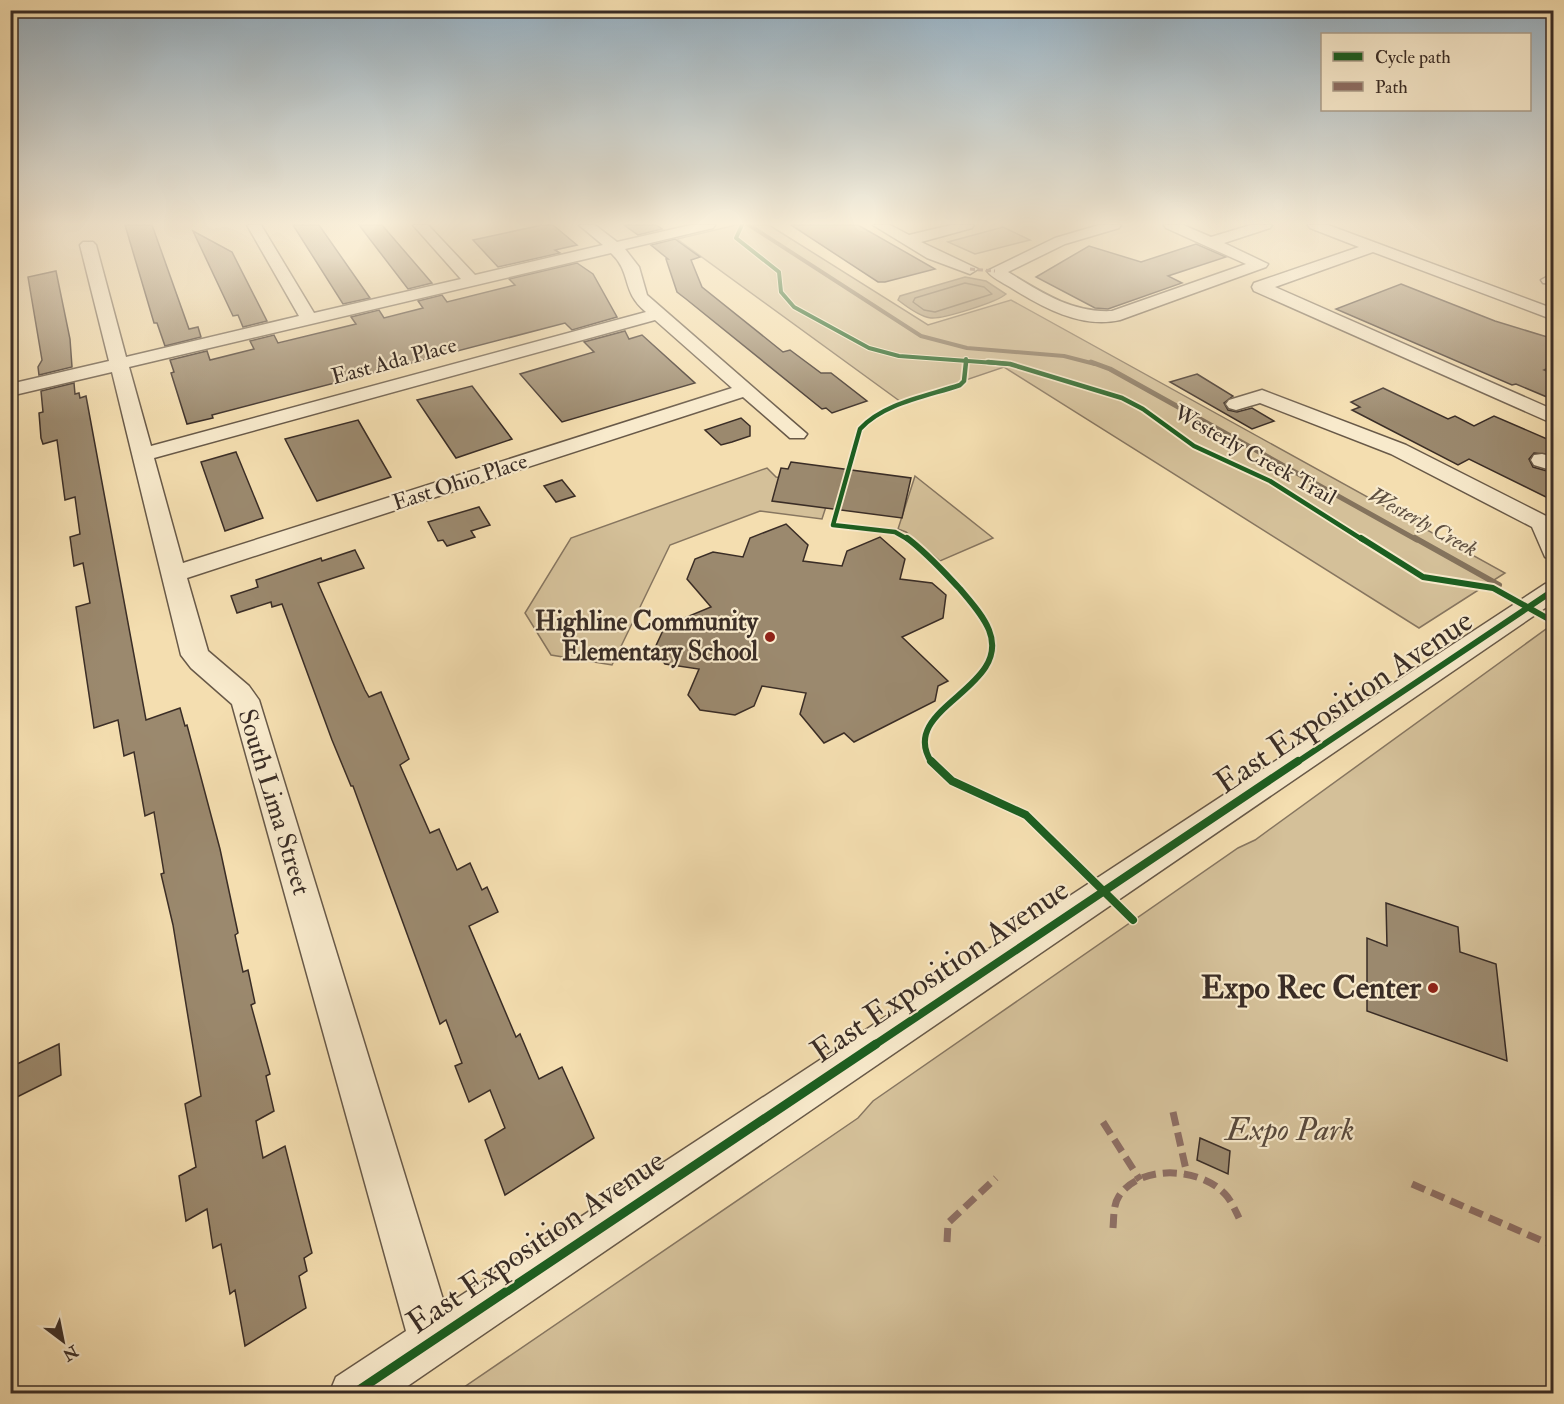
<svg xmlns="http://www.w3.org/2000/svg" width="1564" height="1404" font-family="'IM FELL Double Pica',serif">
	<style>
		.green { fill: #d4c099; stroke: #877660; stroke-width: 1.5 }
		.water { fill: #b5a281; stroke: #84735d; stroke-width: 1.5 }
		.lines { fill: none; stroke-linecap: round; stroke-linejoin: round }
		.shore { stroke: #786854; stroke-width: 1.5 }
		.stream-far2 { stroke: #84735d; stroke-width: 4 }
		.stream-far1 { stroke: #84735d; stroke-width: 5 }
		.stream { stroke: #84735d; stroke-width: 6 }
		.building { fill: #9b896e; stroke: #3a2d26; stroke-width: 1.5 }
		.minor-casing { stroke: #685948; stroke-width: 3 }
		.minor { fill: #f8eacc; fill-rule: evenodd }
		.quiet-far1 { stroke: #8d6e63; stroke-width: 3; stroke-dasharray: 5 3; stroke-linecap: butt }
		.quiet { stroke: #8d6e63; stroke-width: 7; stroke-dasharray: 14 7; stroke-linecap: butt }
		.cycleway-far4-casing { stroke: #f8eacc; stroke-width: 6 }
		.cycleway-far3-casing { stroke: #f8eacc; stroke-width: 8 }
		.cycleway-far2-casing { stroke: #f8eacc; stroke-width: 10 }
		.cycleway-far1-casing { stroke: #f8eacc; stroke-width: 11 }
		.cycleway-casing { stroke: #f8eacc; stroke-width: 13 }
		.cycleway-far4 { stroke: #1b5e20; stroke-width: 4 }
		.cycleway-far3 { stroke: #1b5e20; stroke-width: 4.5 }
		.cycleway-far2 { stroke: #1b5e20; stroke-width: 6 }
		.cycleway-far1 { stroke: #1b5e20; stroke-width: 8 }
		.cycleway { stroke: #1b5e20; stroke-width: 9 }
		.poi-dot { fill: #8f2418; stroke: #f8eacc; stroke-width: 2 }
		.labels { text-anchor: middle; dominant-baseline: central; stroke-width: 4.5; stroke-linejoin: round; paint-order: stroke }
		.far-street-label { font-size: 22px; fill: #3a2d26; stroke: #f8eacc }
		.far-water-label { font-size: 22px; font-style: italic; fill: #5f5041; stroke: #f8eacc }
		.poi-label { font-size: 26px; font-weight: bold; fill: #3a2d26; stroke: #f8eacc; text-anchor: end }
		.street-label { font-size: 26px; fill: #3a2d26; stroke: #f8eacc }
		.near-street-label { font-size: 32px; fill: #3a2d26; stroke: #f8eacc }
		.near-poi-label { font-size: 32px; font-weight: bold; fill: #3a2d26; stroke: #f8eacc; text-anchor: end }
		.near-park-label { font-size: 32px; font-style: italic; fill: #594a3d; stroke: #f8eacc }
	</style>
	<rect width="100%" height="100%" fill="#f4deb0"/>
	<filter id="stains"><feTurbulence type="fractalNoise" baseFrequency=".00333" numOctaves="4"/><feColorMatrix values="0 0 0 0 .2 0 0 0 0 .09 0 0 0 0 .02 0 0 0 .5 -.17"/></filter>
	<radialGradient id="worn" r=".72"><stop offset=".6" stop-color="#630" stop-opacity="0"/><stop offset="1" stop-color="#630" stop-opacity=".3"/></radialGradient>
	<g class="green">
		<path d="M736,225H769L928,325L1011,300L1505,573L1419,628L1004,367L901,402L677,239Z"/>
		<path d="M1003,227L1030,240L975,254L948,242Z"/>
		<path d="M767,468L776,477L833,485L822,519L760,511L670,545L612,665L551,655L525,613L571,538Z"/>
		<path d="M915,476L993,538L940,561L906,532L898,529Z"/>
		<path d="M1553,624V1393L454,1394L858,1118L873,1101L1238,848L1255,840Z"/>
	</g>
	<path class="water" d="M965,277L986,281L1006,294C997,302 944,319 931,318C920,317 907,307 898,300L900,296Z"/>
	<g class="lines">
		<path class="shore" d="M965,283L984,287L992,294L935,312L924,310L913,302L915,298Z"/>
		<path class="stream-far2" d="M749,225L921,336L967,348L1064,356L1095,364"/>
		<path class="stream-far1" d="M1091,362L1110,369L1417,540"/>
		<path class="stream" d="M1415,538L1499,585"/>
	</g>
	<g class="building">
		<path d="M125,225H152L189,329L198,327L201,337L165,346L157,323H154Z"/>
		<path d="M293,225H319L370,298L343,304Z"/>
		<path d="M359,225H382L432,283L408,289Z"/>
		<path d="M542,225H553L577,245L555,250L560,253L498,267L473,240Z"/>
		<path d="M624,225H656L662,229L638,235Z"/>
		<path d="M791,225H858L935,269L885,282H878Z"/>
		<path d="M193,231L232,252L267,321L243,327L238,315L233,316Z"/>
		<path d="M675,239L700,257L691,260L702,287L783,352L790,350L821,373H831L867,401L832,413L826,408L822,409L686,299L677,292L666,259H668L651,245Z"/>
		<path d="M1196,244L1226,257L1168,276L1182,283L1108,309L1095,308L1036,277L1089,246L1141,262Z"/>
		<path d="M577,263L593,274L617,317L572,330L565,323L212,415L213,418L187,424L171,373L174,372L170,360L207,351L210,360L254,349L250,341L274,335L278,343L356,324L351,317L379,310L384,318L423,308L418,301L442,295L447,302L515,285L509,279Z"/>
		<path d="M56,271L70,339L72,367L39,375L38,367L42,360L28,277Z"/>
		<path d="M1401,284L1495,321L1554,339V365L1544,370L1554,374V400L1516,384L1512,385L1336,309Z"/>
		<path d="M625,331L629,339L642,335L695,383L562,422L520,374L594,352L584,342Z"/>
		<path d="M1197,374L1233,396L1224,403L1228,410L1237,412L1252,408L1274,421L1252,429L1170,382Z"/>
		<path d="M74,383L75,394L79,393L80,398L86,396L146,720L180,708L185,726L187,725L220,849L238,933L235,935L243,972L248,970L255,1003L251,1005L270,1074L266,1076L274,1111L256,1121L263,1158L285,1146L312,1253L304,1258L307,1271L299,1276L306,1308L245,1346L235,1290L230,1294L221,1244L213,1248L207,1209L186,1221L179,1176L196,1167L185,1104L201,1096L173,925L161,874L164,873L154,812L145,816L134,752L124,756L118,720L94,728L76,607L90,603L83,563L74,566L70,537L80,534L75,497L65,500L57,440L43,444L41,438L39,413L43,412L41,391Z"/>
		<path d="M472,386L512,439L456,458L417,400Z"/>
		<path d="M1383,388L1448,419L1455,416L1474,426L1494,416L1554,442V455L1534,453L1529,459L1533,467L1554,473V501L1469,459L1458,465L1352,410L1360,407L1351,402Z"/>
		<path d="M741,418L750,426V436L732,442L721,445L705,430Z"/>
		<path d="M358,420L391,477L317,501L285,439Z"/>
		<path d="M236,452L263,518L225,531L201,462Z"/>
		<path d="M791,462L911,478L902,518L772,501L781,468L788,469Z"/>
		<path d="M562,480L575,496L556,502L544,486Z"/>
		<path d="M479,507L490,525L471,531L475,537L447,546L443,540L438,541L428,522Z"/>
		<path d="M786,524L808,545L803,561L842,566L847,551L880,537L905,559L900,579L932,583L946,595L943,618L902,637L948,681L938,686L935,701L854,742L844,733L824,743L800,714L806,693L762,686L754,706L735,715L700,710L688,695L699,669L665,664L654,650L665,626L711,607L687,579L695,559L713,552L743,557L750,538Z"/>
		<path d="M355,550L364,568L318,583L365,690L369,697L381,692L409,759L400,765L430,833L439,829L457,870L470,863L482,890L487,887L498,912L469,926L516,1037L520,1034L539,1079L562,1067L594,1138L505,1195L485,1140L505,1128L490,1090L469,1102L455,1066L462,1063L446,1020L440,1024L353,786H351L332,740L282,604L272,607L271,602L237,613L231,596L258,587L256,580L321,558L322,561Z"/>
		<path d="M1386,903L1458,927L1460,952L1496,964L1507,1061L1367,1011V938L1387,946Z"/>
		<path d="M59,1044L61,1075L17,1097L15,1065Z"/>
		<path d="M1200,1138L1230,1151L1228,1174L1197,1160Z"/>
	</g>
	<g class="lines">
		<defs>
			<g id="minor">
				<path d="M247,225H261L314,313L461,279L413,225H428L475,275L603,245L579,225H595L617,242L691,225H715L713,228L625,249L639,267L647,295L807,434L804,438H790L743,397L187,578L208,651L249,686L259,700L445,1306L1545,584L1554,582V602L396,1394H329L336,1377L406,1331L232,704L191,668L181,655L112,372L10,396V384L109,361L80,245L83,242H93L96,245L126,357L299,316ZM611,253C633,274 620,290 646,312L151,446L129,367ZM655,320L732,388L183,563L154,458Z"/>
				<path d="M873,225H890L909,235L951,225H974L972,228L921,242L978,269L970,274L927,258Z"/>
				<path d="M1099,225H1121L1119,228L1065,244L1008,272C1041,292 1072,313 1112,311L1246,264L1166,228L1164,225H1183L1211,237L1251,225H1272L1270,228L1224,243L1268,264L1266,267L1120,320C1081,329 1042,307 1010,287C1002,282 992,278 987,271L1055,238Z"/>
				<path d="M1308,225H1328L1554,309V320L1373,252L1275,287L1554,410V424L1254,291L1252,287L1254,283L1359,247L1310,228Z"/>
				<path d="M1554,273V284L1543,283L1541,280Z"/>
				<path d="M1262,390L1406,445L1550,518L1554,523V560L1545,557L1532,527L1391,454L1260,403L1236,410L1229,408L1226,404L1229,400Z"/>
				<path d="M1542,454L1554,457V471L1534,465L1531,460L1534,455Z"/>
			</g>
		</defs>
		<use href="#minor" class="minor-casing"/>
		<use href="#minor" class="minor"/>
		<path class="quiet-far1" d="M970,269L995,271"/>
		<g class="quiet">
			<path d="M1173,1112L1187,1174"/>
			<path d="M1103,1122L1140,1180"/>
			<path d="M1412,1184L1554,1246"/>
			<path d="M1113,1228C1114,1217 1113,1205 1119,1196C1140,1164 1200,1167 1225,1194C1231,1200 1235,1210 1239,1218"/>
			<path d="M947,1242L948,1223L996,1178"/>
		</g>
		<defs>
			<g id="cycleway-far4">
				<path d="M742,225L736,238L779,272L781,292L794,307L869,348L899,356L1009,364"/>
				<path d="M966,364V359"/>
			</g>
			<g id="cycleway-far3">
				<path d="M988,362L1010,364L1122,398L1143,409L1194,446L1270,481L1363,540"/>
				<path d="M909,540L895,532L833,525L860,429C883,403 928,396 960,385L964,381L966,362"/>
			</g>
			<g id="cycleway-far2">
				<path d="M907,538C927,553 943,571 960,589C970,601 983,615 989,630C1013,689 895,708 932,763"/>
				<path d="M1361,538L1423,577L1493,588L1554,622"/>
				<path d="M1296,763L1554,590"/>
			</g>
			<g id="cycleway-far1">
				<path d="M931,761L952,781L1026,815L1133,920"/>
				<path d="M873,1046L1298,761"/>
			</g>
			<path id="cycleway" d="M353,1394L876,1044"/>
		</defs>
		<use href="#cycleway-far4" class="cycleway-far4-casing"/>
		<use href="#cycleway-far3" class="cycleway-far3-casing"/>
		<use href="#cycleway-far2" class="cycleway-far2-casing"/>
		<use href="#cycleway-far1" class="cycleway-far1-casing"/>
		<use href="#cycleway" class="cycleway-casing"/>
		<use href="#cycleway-far4" class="cycleway-far4"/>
		<use href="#cycleway-far3" class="cycleway-far3"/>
		<use href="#cycleway-far2" class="cycleway-far2"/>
		<use href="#cycleway-far1" class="cycleway-far1"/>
		<use href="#cycleway" class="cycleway"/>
	</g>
	<linearGradient id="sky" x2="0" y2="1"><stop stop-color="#93adbf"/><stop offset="0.53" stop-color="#faf0db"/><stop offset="1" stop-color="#faf0db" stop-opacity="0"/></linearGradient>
	<rect width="1564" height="421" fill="url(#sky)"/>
	<g class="poi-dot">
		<circle cx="770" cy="637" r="6"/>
		<circle cx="1433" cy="988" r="6"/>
	</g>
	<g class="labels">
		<g class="far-street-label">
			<text transform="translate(394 361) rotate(-15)">East Ada Place</text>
			<text transform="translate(1255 455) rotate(29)">Westerly Creek Trail</text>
			<text transform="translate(460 482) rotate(-18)">East Ohio Place</text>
		</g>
		<g class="far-water-label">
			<text transform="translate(1423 522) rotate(29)">Westerly Creek</text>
		</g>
		<g class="poi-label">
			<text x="758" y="622">Highline Community<tspan x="758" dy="30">Elementary School</tspan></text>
		</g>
		<g class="street-label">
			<text transform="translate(274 802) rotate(73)">South Lima Street</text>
		</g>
		<g class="near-street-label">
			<text transform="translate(1344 702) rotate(-34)">East Exposition Avenue</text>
			<text transform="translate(940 971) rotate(-34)">East Exposition Avenue</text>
			<text transform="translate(536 1242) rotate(-34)">East Exposition Avenue</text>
		</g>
		<g class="near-poi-label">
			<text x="1421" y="988">Expo Rec Center</text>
		</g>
		<g class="near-park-label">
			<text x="1290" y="1130">Expo Park</text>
		</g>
	</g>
	<rect width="1564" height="1404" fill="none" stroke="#f4deb0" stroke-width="36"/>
	<rect x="12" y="12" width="1540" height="1380" fill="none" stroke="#3a2d26" stroke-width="3"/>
	<rect x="18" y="18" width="1528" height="1368" fill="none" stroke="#3a2d26" stroke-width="1.5"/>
	<rect x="1321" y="33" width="210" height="78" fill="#f8eacc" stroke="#ac9e8a" stroke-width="1.5"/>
	<rect x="1333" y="52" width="30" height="9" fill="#1b5e20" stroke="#ac9e8a" stroke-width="1.5"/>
	<text x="1375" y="63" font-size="18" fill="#3a2d26">Cycle path</text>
	<rect x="1333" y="82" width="30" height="9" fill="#8d6e63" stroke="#ac9e8a" stroke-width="1.5"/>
	<text x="1375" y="93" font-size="18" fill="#3a2d26">Path</text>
	<g transform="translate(63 1341) rotate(148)" stroke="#f8eacc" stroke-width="4.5" paint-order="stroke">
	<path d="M0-4.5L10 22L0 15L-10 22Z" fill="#3a2d26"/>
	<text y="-9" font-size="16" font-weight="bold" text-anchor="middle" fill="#3a2d26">N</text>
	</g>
	<rect width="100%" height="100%" filter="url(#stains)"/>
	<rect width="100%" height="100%" fill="url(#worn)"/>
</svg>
